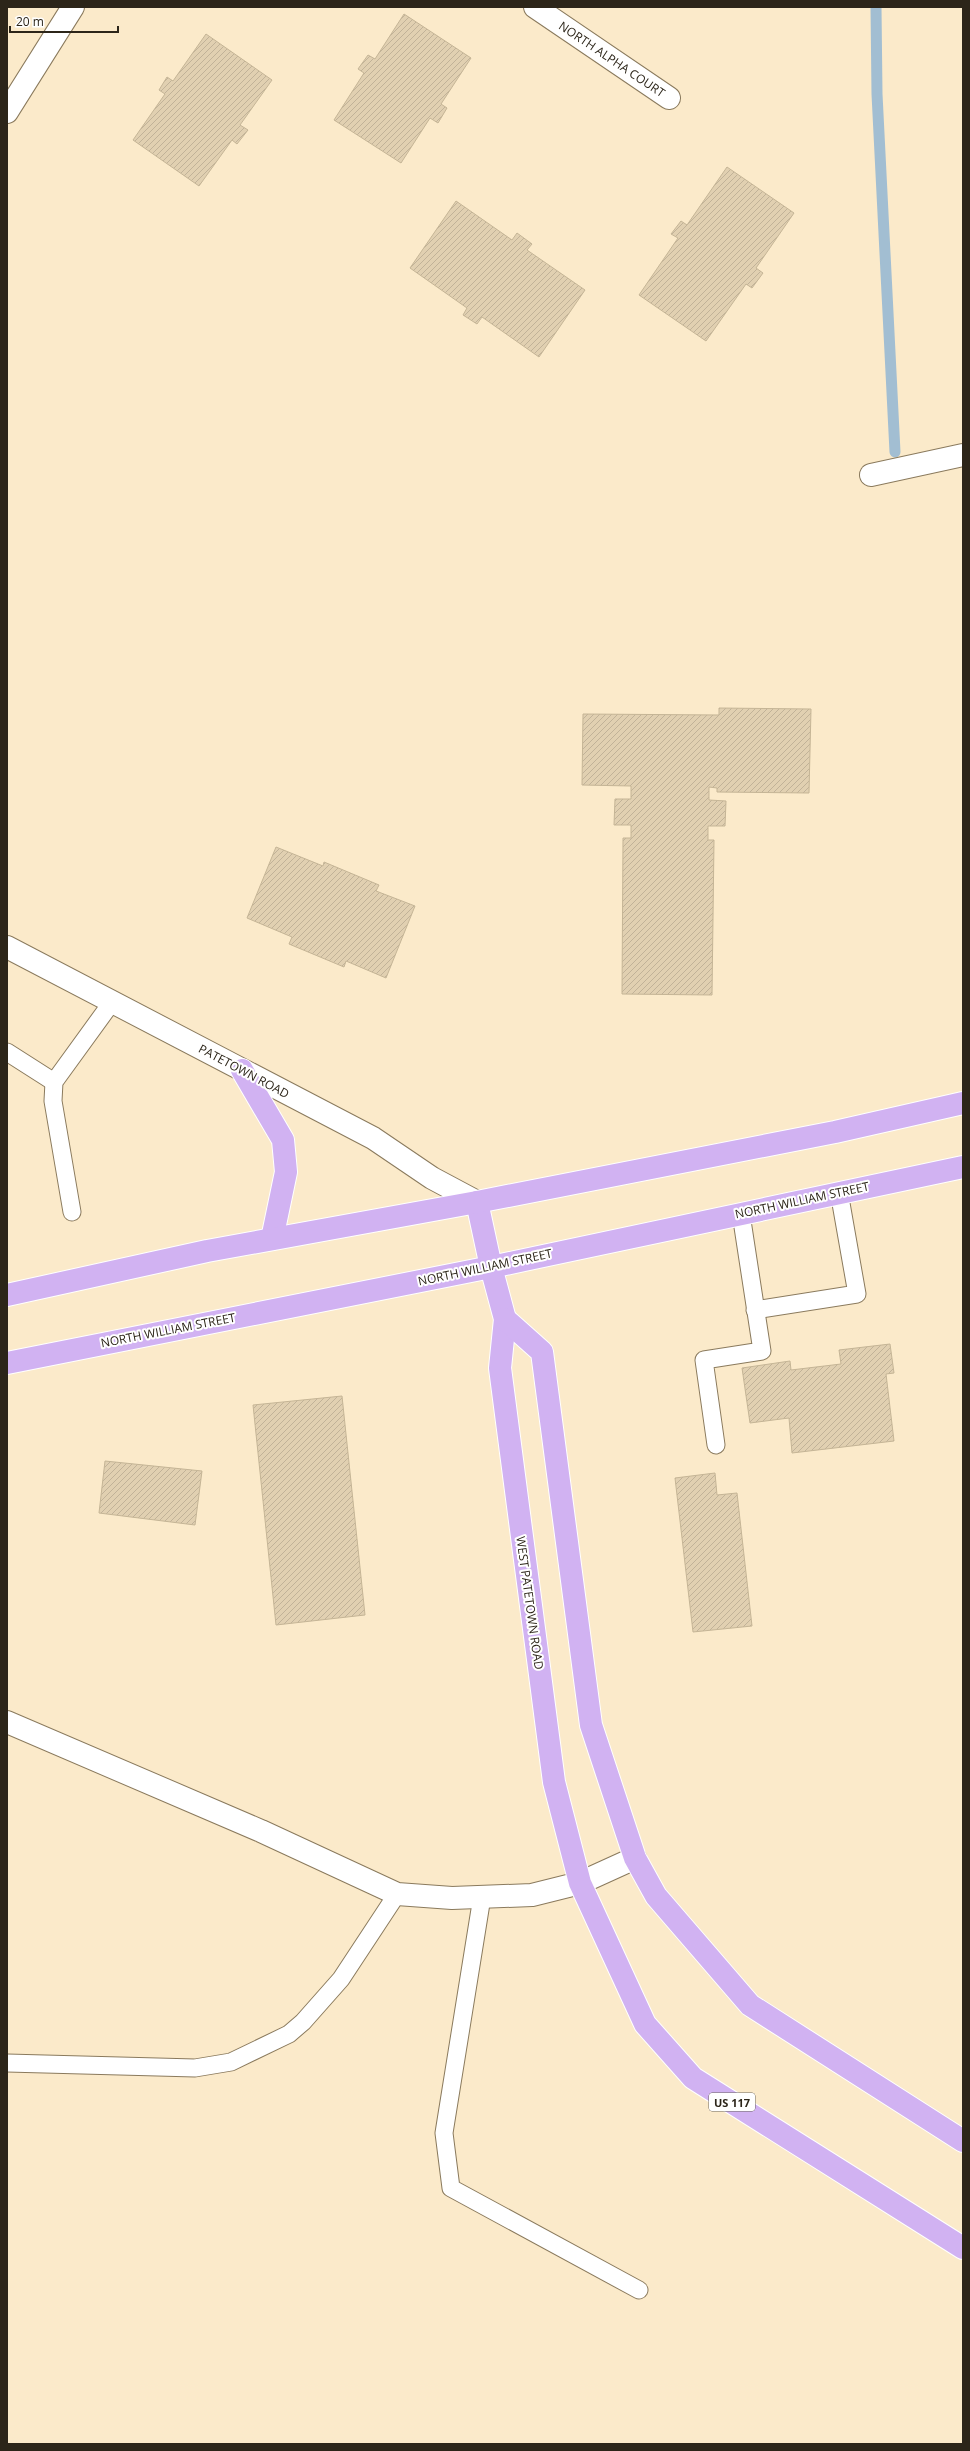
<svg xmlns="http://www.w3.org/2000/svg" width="970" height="2451" font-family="'Open Sans',sans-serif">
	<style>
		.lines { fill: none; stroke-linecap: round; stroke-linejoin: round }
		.stream { stroke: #a2bed2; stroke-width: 11 }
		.building { fill: url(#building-hatch); stroke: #c5b596 }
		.service-casing { stroke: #8a7a5d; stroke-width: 19 }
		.minor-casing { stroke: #8a7a5d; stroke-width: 24 }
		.tertiary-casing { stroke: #8a7a5d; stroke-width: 24 }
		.secondary-casing { stroke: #8a7a5d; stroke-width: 24 }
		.primary-casing { stroke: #fff; stroke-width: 24 }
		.service { stroke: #fff; stroke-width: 17 }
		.minor { stroke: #fff; stroke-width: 22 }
		.tertiary { stroke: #fff; stroke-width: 22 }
		.secondary { stroke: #fff; stroke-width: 22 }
		.primary { stroke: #d1b2f2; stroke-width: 22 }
		.labels { text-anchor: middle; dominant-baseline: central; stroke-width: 4; stroke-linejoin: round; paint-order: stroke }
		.shield { fill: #fff; stroke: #6b665e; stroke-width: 1 }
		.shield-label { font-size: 11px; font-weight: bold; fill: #2c2519 }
		.street-label { font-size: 12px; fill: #2c2519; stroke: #fff }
	</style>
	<defs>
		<pattern id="building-hatch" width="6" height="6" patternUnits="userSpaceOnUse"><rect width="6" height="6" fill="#e1d0b1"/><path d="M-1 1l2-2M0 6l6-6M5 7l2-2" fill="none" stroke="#c1b298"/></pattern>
	</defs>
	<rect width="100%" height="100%" fill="#fbeaca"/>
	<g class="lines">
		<path class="stream" d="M876,7L877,94L895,452"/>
	</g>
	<g class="building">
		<path d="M404,14L471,58L441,104L447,108L438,123L430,118L401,163L334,120L364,73L358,69L368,55L375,59Z"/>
		<path d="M206,34L272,80L240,125L248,130L237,144L232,140L199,186L133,140L165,94L159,90L167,77L173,81Z"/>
		<path d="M727,167L794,213L756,268L763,273L752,288L746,284L706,341L639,295L678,238L671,234L681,221L687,225Z"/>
		<path d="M456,201L512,240L517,233L532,244L527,250L585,290L539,357L482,317L477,324L463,315L467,308L410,268Z"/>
		<path d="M719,708L811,709L809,793L717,792V788L709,787V800L726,801L725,826H708V840H714L712,995L622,994L623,838H631V825H614L615,799H631V786L582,785L583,714L719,715Z"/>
		<path d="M276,847L323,866L324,862L379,885L376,891L415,906L386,978L346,961L344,967L289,944L292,937L247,918Z"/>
		<path d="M890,1344L894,1373L886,1374L894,1441L792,1453L789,1418L750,1423L742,1368L790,1361L791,1370L841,1364L839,1350Z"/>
		<path d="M342,1396L365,1615L276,1625L253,1405Z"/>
		<path d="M105,1461L202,1471L195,1525L99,1513Z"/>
		<path d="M715,1473L717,1495L737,1493L752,1626L693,1632L675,1478Z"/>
	</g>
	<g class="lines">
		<defs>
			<g id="service">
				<path d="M7,1052L54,1082"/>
				<path d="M72,1212L53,1101L54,1082L112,1002"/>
				<path d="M755,1310L857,1294L839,1192"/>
				<path d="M716,1445L704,1360L762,1351L741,1214"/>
				<path d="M482,1897L444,2133L451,2188L639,2290"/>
				<path d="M7,2063L195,2068L231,2062L289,2034L303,2022L341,1979L397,1894"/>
			</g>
			<g id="minor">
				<path d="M535,7L669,98"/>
				<path d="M7,112L73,7"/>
				<path d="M871,475L963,455"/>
			</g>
			<path id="tertiary" d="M7,1722L261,1831L397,1894L452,1898L532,1895L580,1883L635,1858"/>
			<path id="secondary" d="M7,947L373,1138L432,1178L477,1202"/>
			<g id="primary">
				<path d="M242,1070L283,1140L286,1172L272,1239"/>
				<path d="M477,1202L491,1267L505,1319L500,1368L554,1782L580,1883L645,2024L693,2078L963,2248"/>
				<path d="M7,1295L207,1251L477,1202L835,1132L963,1103"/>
				<path d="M505,1319L542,1352L591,1725L635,1858L656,1896L750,2005L963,2141"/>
				<path d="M7,1363L491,1267L963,1167"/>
			</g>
		</defs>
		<use href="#service" class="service-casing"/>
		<use href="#minor" class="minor-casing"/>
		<use href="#tertiary" class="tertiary-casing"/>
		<use href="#secondary" class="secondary-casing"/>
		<use href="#primary" class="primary-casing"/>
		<use href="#service" class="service"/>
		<use href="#minor" class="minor"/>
		<use href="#tertiary" class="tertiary"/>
		<use href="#secondary" class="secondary"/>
		<use href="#primary" class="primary"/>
	</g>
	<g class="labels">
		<rect class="shield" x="709" y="2093" width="46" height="18" rx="3"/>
		<g class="shield-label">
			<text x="732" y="2102">US 117</text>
		</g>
		<g class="street-label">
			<text transform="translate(612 59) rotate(34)">NORTH ALPHA COURT</text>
			<text transform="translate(244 1071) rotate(28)">PATETOWN ROAD</text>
			<text transform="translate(802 1200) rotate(-12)">NORTH WILLIAM STREET</text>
			<text transform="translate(485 1267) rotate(-12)">NORTH WILLIAM STREET</text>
			<text transform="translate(168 1330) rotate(-11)">NORTH WILLIAM STREET</text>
			<text transform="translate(530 1603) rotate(82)">WEST PATETOWN ROAD</text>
		</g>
	</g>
	<rect width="970" height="2451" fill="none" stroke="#2c2519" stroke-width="16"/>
	<path d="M10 26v6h108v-6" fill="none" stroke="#2c2519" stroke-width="2"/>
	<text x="16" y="26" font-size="12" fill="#2c2519" stroke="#ffffff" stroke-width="3" paint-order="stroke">20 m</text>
</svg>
